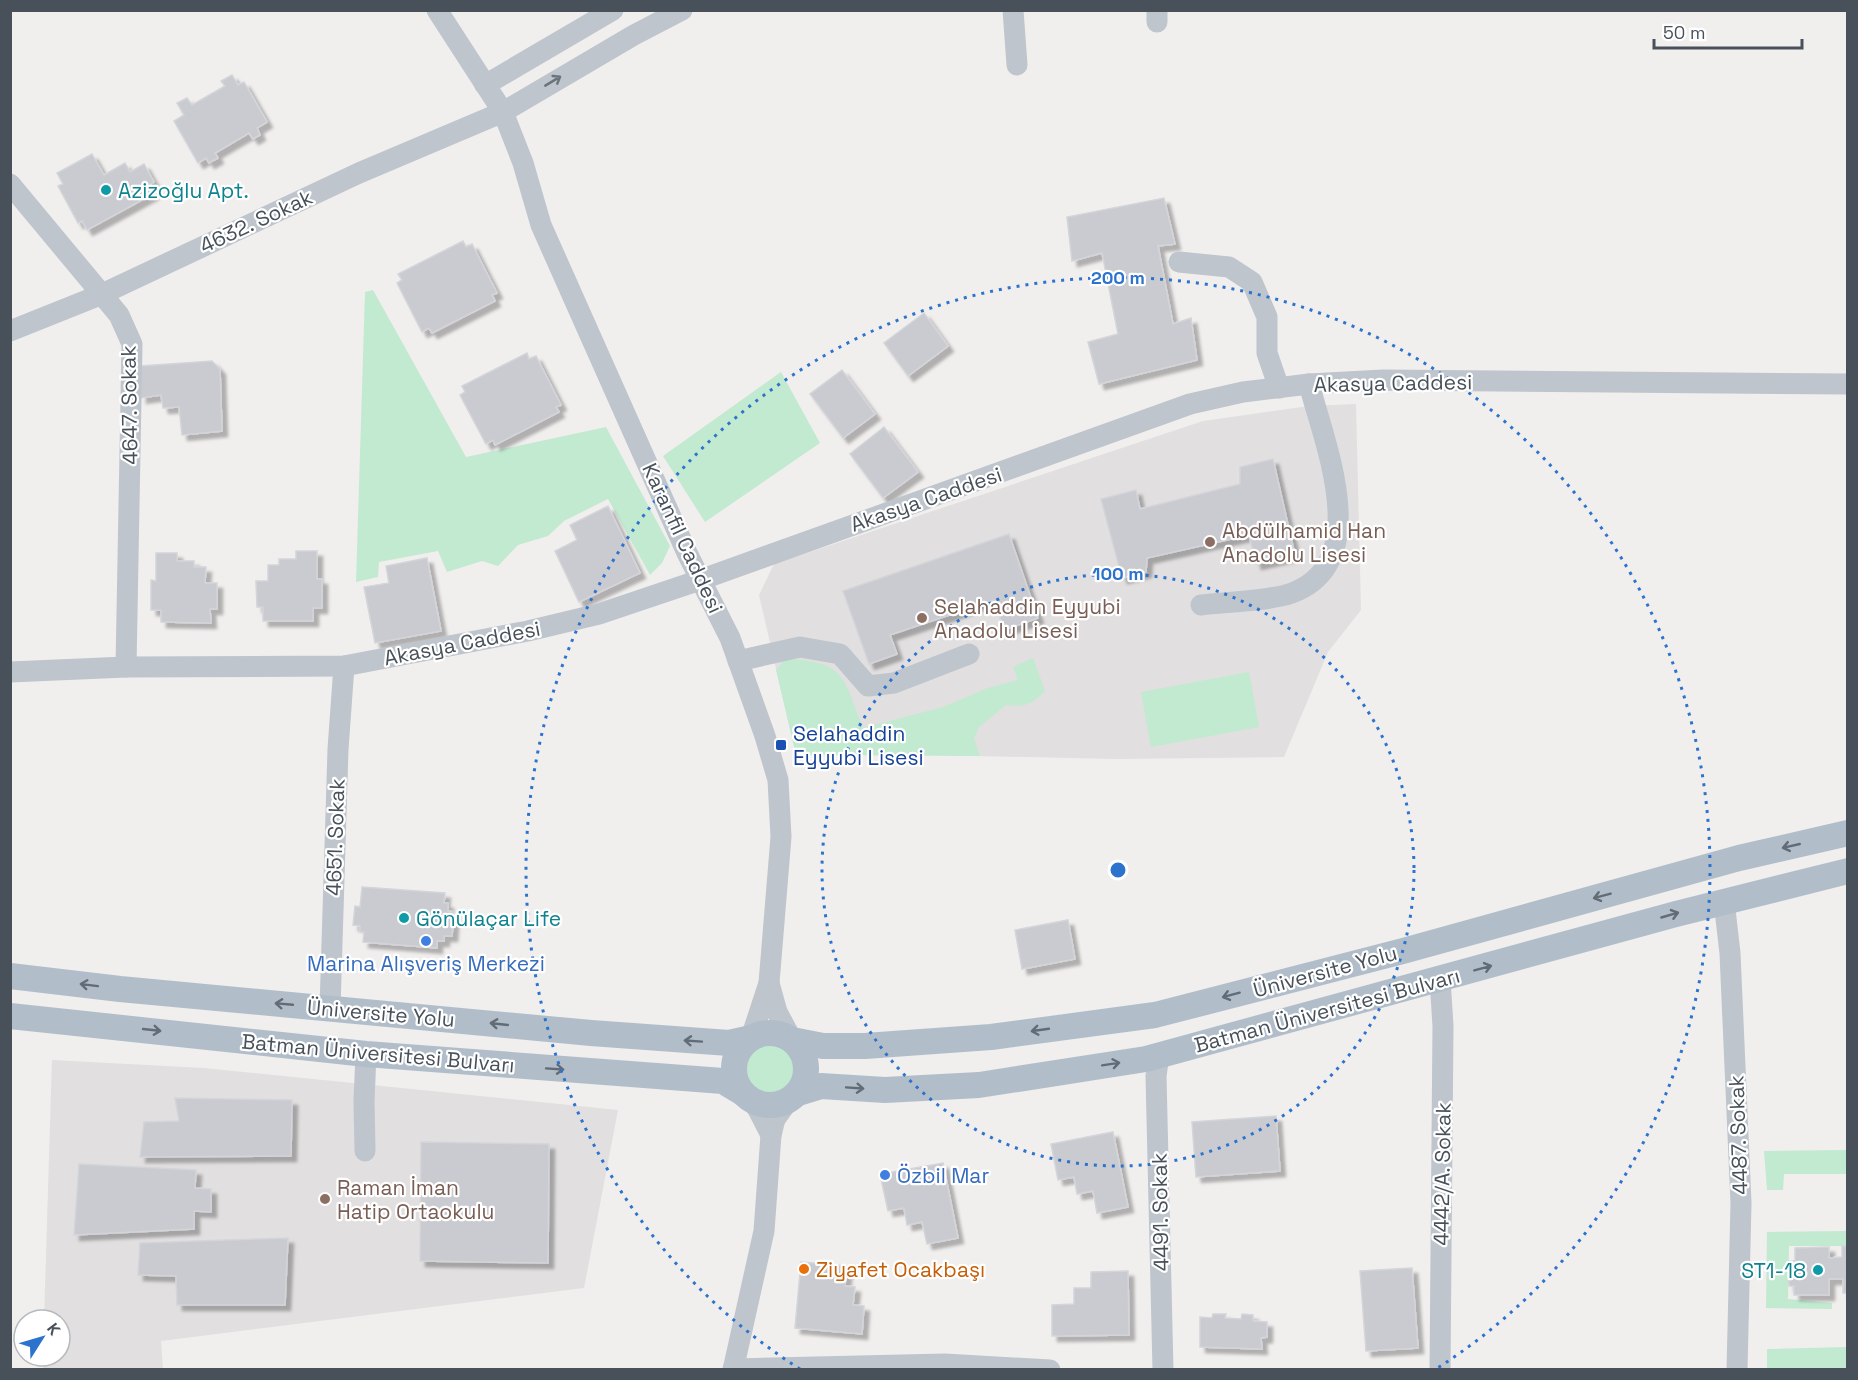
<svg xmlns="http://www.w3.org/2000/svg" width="1858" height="1380" font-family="'Space Grotesk',sans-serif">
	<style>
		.education { fill: #e1dfdf }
		.green { fill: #c1ead1 }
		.building { fill: #c9cbd0; stroke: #d3d5d9; stroke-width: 1.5; filter: url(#shadow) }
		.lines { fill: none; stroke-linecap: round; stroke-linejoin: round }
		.minor { stroke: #bec5cc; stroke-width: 21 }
		.major { stroke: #b1beca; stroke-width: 26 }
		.oneway { stroke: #6b747c }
		.oneway2 { stroke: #626c76 }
		.ring { fill: none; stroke: #2c73cd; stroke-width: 3; stroke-dasharray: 3 6 }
		.culture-dot { fill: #0f9aa8; stroke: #fff; stroke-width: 2 }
		.education-dot { fill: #8d6e63; stroke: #fff; stroke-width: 2 }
		.transit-dot { fill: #1a4fb4; stroke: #fff; stroke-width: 2 }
		.shop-dot { fill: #3f7fe0; stroke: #fff; stroke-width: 2 }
		.food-dot { fill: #e8710a; stroke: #fff; stroke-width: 2 }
		.labels { text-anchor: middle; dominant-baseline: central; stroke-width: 4.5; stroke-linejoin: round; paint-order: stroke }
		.culture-label { font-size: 21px; fill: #0d838f; stroke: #fff; text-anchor: start }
		.street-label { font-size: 21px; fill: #48515a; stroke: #fff }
		.education-label { font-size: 21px; fill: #785e54; stroke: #fff; text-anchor: start }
		.transit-label { font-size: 21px; fill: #164399; stroke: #fff; text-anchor: start }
		.shop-label { font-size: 21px; fill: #366cbe; stroke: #fff }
		.food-label { font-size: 21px; fill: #c56008; stroke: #fff; text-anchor: start }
		.centre { fill: #2c73cd; stroke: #fff; stroke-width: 3 }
		.ring-label { font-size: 18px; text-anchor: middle; font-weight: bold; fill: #2c73cd; stroke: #fff; stroke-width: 4.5; stroke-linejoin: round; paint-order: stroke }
	</style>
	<defs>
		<filter id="shadow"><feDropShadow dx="5.5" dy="5.5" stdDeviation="1.5" flood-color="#0004"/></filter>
	</defs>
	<rect width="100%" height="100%" fill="#f1eeee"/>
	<g class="education">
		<path d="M1356,404L1361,610L1328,652L1284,757L1116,759L931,755H796L759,595L774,564L1203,421L1309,406Z"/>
		<path d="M52,1060L204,1068L618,1110L584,1288L161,1341L163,1369L43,1370V1356H60V1320H44Z"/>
	</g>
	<g class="green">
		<path d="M373,290L466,457L606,427L670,546L662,563L650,575L608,499L564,521L548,536L518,545L498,566L482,561L447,572L438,551L379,562L378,577L356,582L365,292Z"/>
		<path d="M781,372L820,443L705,522L663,456Z"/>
		<path d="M1033,658L1045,691C1032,705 1024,707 1006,705L979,727L974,738L980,756L796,755L776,670L785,659C846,661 843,677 863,728L943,707L988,688L1018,680L1013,667Z"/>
		<path d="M1249,672L1259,727L1151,747L1141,692Z"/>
		<circle cx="770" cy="1068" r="26"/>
		<path d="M1847,1150V1174H1784L1783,1190H1767L1764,1151Z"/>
		<path d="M1847,1231V1246H1789L1788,1299L1832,1303V1309L1766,1308L1767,1232Z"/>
		<path d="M1847,1347V1369H1767V1349Z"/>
	</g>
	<g class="building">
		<path d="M232,75L238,85L244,82L267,122L257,128L260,135L253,139L249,133L215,153L218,158L209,163L206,158L198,163L174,121L184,115L177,103L187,98L192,105L225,86L221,81Z"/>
		<path d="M92,154L104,175L125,163L130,172L144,164L154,182L148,186L153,194L87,230L82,221L78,223L58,186L63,184L57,173Z"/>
		<path d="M1164,198L1175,244L1158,246L1173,324L1191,318L1197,360L1099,384L1088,342L1118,334L1102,253L1072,261L1067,217Z"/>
		<path d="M463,241L466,247L472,244L497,293L492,295L495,301L432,333L429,328L422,332L397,283L402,280L398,274Z"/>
		<path d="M924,313L948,346L908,376L884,343Z"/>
		<path d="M527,353L529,359L536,356L561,405L556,407L559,412L495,445L493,440L486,444L460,395L465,392L462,386Z"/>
		<path d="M212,361L220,369L222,431L182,435L179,407L163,408L161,395L141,398V366Z"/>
		<path d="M842,370L875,414L843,438L810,394Z"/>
		<path d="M884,427L918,472L883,498L850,454Z"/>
		<path d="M1273,459L1295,555L1256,564L1249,535L1147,558L1146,572L1122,578L1101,499L1136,490L1140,509L1240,484V467Z"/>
		<path d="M608,506L640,573L579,602L555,551L577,540L570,525Z"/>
		<path d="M1009,534L1038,618L1004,630L994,600L890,635L897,654L869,664L843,591Z"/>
		<path d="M296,551H317V579H322V608H313V621H263V607H257L256,581H268V565H279V559H296Z"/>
		<path d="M156,553H177V561H194V567H206L205,583H217V609H210L211,623L161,622V610H151V580L156,581Z"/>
		<path d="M427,558L441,631L375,643L364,587L389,583L386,566Z"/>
		<path d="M362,887L445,893L444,903H448V911L454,912L452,936H444V941H437V948L363,942L364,932H360V926L353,925L355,906L360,907Z"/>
		<path d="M1068,920L1075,959L1022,969L1015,930Z"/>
		<path d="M175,1098L292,1100L291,1156L140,1157L144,1122L179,1121Z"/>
		<path d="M1276,1116L1280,1171L1196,1177L1192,1122Z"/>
		<path d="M1113,1132L1128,1207L1097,1213L1093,1191L1077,1194L1074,1177L1058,1180L1051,1144Z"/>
		<path d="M421,1142L549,1144L548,1263L420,1261Z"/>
		<path d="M943,1163L958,1238L927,1244L922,1222L907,1225L904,1208L888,1211L880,1174Z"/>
		<path d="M79,1164L196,1170L195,1188L211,1189V1212L194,1211V1229L74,1235Z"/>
		<path d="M288,1238L285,1305H177L176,1276L138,1275L140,1243Z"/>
		<path d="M1842,1246H1848V1293H1843V1279H1829V1295H1794V1286H1789L1788,1261H1795V1248L1829,1247V1258L1842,1257Z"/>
		<path d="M801,1262L847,1266L845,1286L855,1287L853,1305L864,1306L862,1334L795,1328Z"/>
		<path d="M1412,1268L1418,1348L1366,1351L1360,1271Z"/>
		<path d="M1128,1271L1129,1335L1052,1336V1305L1074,1304V1288H1091V1272Z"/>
		<path d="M1213,1314H1226L1225,1318L1241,1319L1242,1314L1253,1315V1321L1267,1322V1337L1261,1338L1262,1349L1200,1347V1317L1212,1318Z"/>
	</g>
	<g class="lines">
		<g class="minor">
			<path d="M437,10L503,112L523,163L541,225L687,553L730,638L765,736L778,780L781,837L769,983L751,1038"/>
			<path d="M1013,10L1017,65"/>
			<path d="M1157,22V10"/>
			<path d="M485,85L613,10"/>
			<path d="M10,184L119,315L132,344L126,667"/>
			<path d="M1179,262L1229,267L1252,282L1267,317V353L1279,388"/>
			<path d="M10,331L100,295L359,173L503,112L634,35L682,10"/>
			<path d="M1201,605C1225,602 1270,601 1292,593C1374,562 1325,445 1309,384"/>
			<path d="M738,661L800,647L840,654L868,686L894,683L969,654"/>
			<path d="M10,672L126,667L344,666L528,631L599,614L700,580L1190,404L1243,392L1309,384L1383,380L1848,384"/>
			<path d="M1724,901L1730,953L1741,1203L1737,1370"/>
			<path d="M769,983L777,1012L792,1040"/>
			<path d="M330,1008L338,749L344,666"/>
			<path d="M1159,1055L1156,1076L1163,1370"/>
			<path d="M753,1100L771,1135L775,1119L788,1101"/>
			<path d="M365,1151L364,1101L366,1054"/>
			<path d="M733,1369L945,1364L1050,1370"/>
			<path d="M733,1370L764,1231L771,1135"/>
			<path d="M1440,1370L1443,1026L1440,979"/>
		</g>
		<g class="major">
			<path d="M10,976L120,989L591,1033L729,1043L751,1038"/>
			<path d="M10,1016L366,1054L723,1081L743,1093"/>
			<circle cx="770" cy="1069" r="36"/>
			<path d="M792,1040L823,1046H865L991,1037L1155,1015L1403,951L1739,858L1848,833"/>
			<path d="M798,1093L821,1086L885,1090L979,1085L1146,1059L1676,914L1848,871"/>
		</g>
	</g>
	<defs><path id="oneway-shaft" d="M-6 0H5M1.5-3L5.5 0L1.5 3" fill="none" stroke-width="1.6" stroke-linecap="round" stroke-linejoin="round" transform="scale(1.5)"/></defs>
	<use class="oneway" href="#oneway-shaft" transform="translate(553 81) rotate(-31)"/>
	<g class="oneway2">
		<use href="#oneway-shaft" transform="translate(1791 846) rotate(167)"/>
		<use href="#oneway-shaft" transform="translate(1602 896) rotate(165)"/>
		<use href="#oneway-shaft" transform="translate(1670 915) rotate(-16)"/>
		<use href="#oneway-shaft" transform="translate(1483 968) rotate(-15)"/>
		<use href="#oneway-shaft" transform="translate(89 985) rotate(-173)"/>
		<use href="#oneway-shaft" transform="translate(1231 995) rotate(165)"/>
		<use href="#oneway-shaft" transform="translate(284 1004) rotate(-175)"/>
		<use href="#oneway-shaft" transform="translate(499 1024) rotate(-174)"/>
		<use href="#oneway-shaft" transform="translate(152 1030) rotate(6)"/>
		<use href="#oneway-shaft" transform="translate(1040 1030) rotate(172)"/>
		<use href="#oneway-shaft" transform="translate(693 1041) rotate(-176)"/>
		<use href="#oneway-shaft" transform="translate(1111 1064) rotate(-9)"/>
		<use href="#oneway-shaft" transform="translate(555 1069) rotate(4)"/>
		<use href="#oneway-shaft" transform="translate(855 1088) rotate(4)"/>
	</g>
	<g class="ring">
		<circle cx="1118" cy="870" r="296"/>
		<path d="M800 1369A592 592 0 1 1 1436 1369"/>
	</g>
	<g class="culture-dot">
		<circle cx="106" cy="190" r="6"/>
		<circle cx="404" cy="918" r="6"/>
		<circle cx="1818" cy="1270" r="6"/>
	</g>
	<g class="education-dot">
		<circle cx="1210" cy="542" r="6"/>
		<circle cx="922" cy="618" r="6"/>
		<circle cx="325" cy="1199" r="6"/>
	</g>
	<rect class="transit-dot" x="775" y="739" width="12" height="12" rx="3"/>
	<g class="shop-dot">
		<circle cx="426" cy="941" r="6"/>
		<circle cx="885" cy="1175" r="6"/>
	</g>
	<circle class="food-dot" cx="804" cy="1269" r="6"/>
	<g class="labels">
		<g class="culture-label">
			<text x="118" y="190">Azizoğlu Apt.</text>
			<text x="416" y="918">Gönülaçar Life</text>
			<text x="1806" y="1270" text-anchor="end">ST1-18</text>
		</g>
		<g class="street-label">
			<text transform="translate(256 221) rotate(-25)">4632. Sokak</text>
			<text transform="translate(1393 383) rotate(-1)">Akasya Caddesi</text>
			<text transform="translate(129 405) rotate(-91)">4647. Sokak</text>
			<text transform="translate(926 499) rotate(-19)">Akasya Caddesi</text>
			<text transform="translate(683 538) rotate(65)">Karanfil Caddesi</text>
			<text transform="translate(462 643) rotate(-11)">Akasya Caddesi</text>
			<text transform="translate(335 837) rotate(-88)">4651. Sokak</text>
			<text transform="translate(1325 971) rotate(-15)">Üniversite Yolu</text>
			<text transform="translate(1327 1010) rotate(-15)">Batman Üniversitesi Bulvarı</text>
			<text transform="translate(381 1013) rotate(5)">Üniversite Yolu</text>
			<text transform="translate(378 1053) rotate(5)">Batman Üniversitesi Bulvarı</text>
			<text transform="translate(1738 1135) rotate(-92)">4487. Sokak</text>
			<text transform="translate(1442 1174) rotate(-89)">4442/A. Sokak</text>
			<text transform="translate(1160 1212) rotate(-91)">4491. Sokak</text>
		</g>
		<g class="education-label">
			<text x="1222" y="530">Abdülhamid Han<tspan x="1222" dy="24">Anadolu Lisesi</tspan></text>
			<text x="934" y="606">Selahaddin Eyyubi<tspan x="934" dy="24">Anadolu Lisesi</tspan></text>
			<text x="337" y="1187">Raman İman<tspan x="337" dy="24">Hatip Ortaokulu</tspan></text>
		</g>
		<g class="transit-label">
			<text x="793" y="733">Selahaddin<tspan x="793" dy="24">Eyyubi Lisesi</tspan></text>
		</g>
		<g class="shop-label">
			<text x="426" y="963">Marina Alışveriş Merkezi</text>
			<text x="897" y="1175" text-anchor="start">Özbil Mar</text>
		</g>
		<g class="food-label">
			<text x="816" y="1269">Ziyafet Ocakbaşı</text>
		</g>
	</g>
	<circle cx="1118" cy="870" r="9" class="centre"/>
	<g class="ring-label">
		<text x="1118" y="284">200 m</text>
		<text x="1118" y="580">100 m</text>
	</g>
	<rect width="1858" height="1380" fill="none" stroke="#48515a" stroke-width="24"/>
	<g transform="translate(42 1338) rotate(53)"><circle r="28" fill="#ffffff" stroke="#b6b9bd" stroke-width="1.5"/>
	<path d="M0-4.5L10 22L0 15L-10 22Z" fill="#2c73cd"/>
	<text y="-9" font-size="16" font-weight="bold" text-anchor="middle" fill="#48515a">K</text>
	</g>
	<path d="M1654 39v9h148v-9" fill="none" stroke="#48515a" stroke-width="3"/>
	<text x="1663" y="39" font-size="18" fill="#48515a" stroke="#ffffff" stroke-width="4.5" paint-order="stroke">50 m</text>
</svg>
